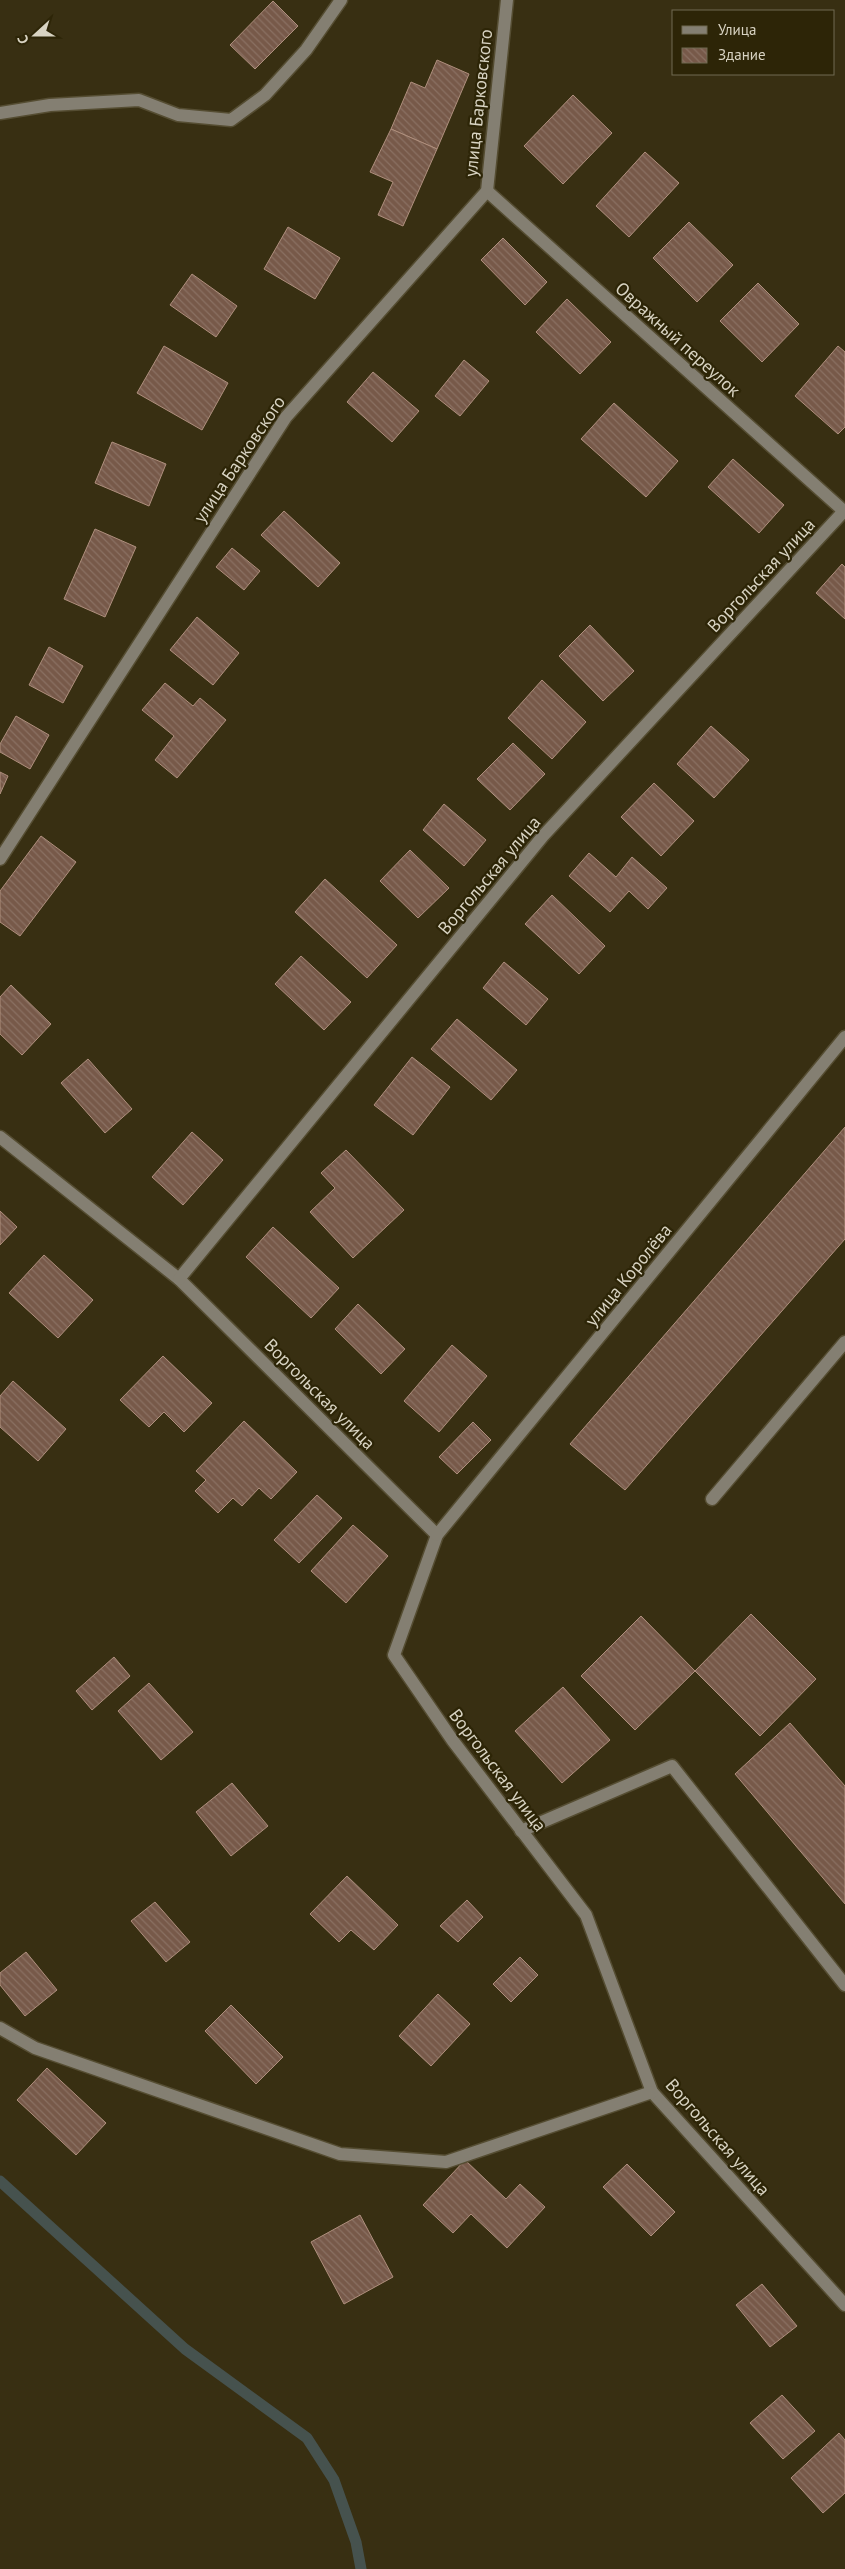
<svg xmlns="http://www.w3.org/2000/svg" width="845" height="2569" font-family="'PT Sans',sans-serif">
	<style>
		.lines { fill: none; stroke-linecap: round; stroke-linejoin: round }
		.stream { stroke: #46524e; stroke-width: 11 }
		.building { fill: url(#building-back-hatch); stroke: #af8f7d }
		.minor-casing { stroke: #554d32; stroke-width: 15 }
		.minor { stroke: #847f72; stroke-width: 12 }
		.labels { text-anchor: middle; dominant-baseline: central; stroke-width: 4.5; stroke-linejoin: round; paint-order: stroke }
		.street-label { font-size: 18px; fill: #d8d3c2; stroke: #2d2507 }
	</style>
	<defs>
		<pattern id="building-back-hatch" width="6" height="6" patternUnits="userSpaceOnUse" patternTransform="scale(1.25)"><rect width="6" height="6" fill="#775949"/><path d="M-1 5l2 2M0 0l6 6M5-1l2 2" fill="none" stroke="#8a7062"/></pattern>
	</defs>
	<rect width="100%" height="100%" fill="#382f12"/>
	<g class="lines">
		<path class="stream" d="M0,2181L185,2349L307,2438L334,2480L356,2542L361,2569"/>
	</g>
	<g class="building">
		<path d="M273,1L298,26L255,69L230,45Z"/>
		<path d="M437,60L469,74L437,149L391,129L411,82L425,88Z"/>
		<path d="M573,95L612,133L563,184L524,146Z"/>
		<path d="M391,129L437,149L403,226L378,215L393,182L370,172Z"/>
		<path d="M645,152L679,183L629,237L596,206Z"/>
		<path d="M689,222L733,265L697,302L653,258Z"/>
		<path d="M288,227L340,258L315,299L264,269Z"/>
		<path d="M503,238L547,282L525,305L481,260Z"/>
		<path d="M192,274L237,306L216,337L170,305Z"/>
		<path d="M758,283L799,324L762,362L720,321Z"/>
		<path d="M567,299L611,342L580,374L536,332Z"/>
		<path d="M164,346L228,383L202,430L137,393Z"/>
		<path d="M838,346L845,352V427L838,434L795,396Z"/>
		<path d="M464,360L489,381L460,416L435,396Z"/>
		<path d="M373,372L419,411L392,442L347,402Z"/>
		<path d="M614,403L678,461L646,497L581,439Z"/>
		<path d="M112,442L166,464L149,506L95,483Z"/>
		<path d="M733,459L784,505L759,533L708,487Z"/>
		<path d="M284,511L340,563L318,587L261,535Z"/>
		<path d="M95,529L136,547L105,617L64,599Z"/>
		<path d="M232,548L260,571L244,590L216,567Z"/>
		<path d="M842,564L845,567V619L816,593Z"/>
		<path d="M197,617L239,653L213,685L170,650Z"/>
		<path d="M590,625L634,671L603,701L559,656Z"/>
		<path d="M49,647L83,666L63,703L29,685Z"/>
		<path d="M542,680L586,722L552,759L508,718Z"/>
		<path d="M165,683L193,706L200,698L226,720L177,778L155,760L174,736L142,710Z"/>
		<path d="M16,716L49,735L30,769L0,752V744Z"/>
		<path d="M711,726L749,760L714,798L677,764Z"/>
		<path d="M513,743L545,774L510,810L477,779Z"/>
		<path d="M0,772L8,776L0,794Z"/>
		<path d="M654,783L694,821L661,856L621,817Z"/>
		<path d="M444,804L486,840L464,866L423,830Z"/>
		<path d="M41,836L76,862L20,936L0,922V891Z"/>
		<path d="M410,850L449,888L418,918L380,881Z"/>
		<path d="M589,853L616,877L632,857L667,888L648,909L629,891L610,912L569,876Z"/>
		<path d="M325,879L397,945L367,978L295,912Z"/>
		<path d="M552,895L605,946L579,974L525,924Z"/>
		<path d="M301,956L351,1002L324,1030L275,984Z"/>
		<path d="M504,962L548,999L526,1025L483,988Z"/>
		<path d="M11,985L51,1024L22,1055L0,1034V997Z"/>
		<path d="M457,1019L517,1070L491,1100L431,1049Z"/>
		<path d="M412,1057L450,1087L413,1135L374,1105Z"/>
		<path d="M88,1059L132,1109L105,1133L61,1083Z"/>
		<path d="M845,1127V1239L625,1490L570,1444Z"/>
		<path d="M192,1132L223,1160L183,1205L152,1177Z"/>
		<path d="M346,1150L404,1210L353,1258L310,1212L335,1188L321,1173Z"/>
		<path d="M0,1211L17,1227L0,1245Z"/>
		<path d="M273,1227L339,1288L311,1318L246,1257Z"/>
		<path d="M44,1255L93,1300L58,1338L9,1293Z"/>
		<path d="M358,1304L405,1349L381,1374L335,1329Z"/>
		<path d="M452,1345L487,1376L439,1432L404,1401Z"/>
		<path d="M163,1356L212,1403L184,1432L164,1412L149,1427L120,1400Z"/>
		<path d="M13,1381L66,1429L38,1461L0,1427V1396Z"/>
		<path d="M244,1421L297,1472L271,1499L259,1488L242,1506L233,1498L218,1513L195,1491L206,1480L196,1471Z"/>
		<path d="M473,1422L491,1440L457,1474L439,1457Z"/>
		<path d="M317,1495L342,1518L299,1563L274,1540Z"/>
		<path d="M353,1525L388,1556L346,1603L311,1571Z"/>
		<path d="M751,1614L816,1679L760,1736L695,1671Z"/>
		<path d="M641,1616L695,1671L635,1730L581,1676Z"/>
		<path d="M114,1657L130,1676L92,1710L76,1691Z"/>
		<path d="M149,1683L193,1732L161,1760L118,1711Z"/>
		<path d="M563,1687L610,1740L562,1783L515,1731Z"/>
		<path d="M790,1723L845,1786V1904L735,1774Z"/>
		<path d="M232,1783L268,1826L231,1856L196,1812Z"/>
		<path d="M347,1876L398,1925L374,1950L351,1930L339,1942L310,1914Z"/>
		<path d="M467,1900L483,1917L458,1942L440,1926Z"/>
		<path d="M155,1902L190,1942L166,1962L131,1921Z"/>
		<path d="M26,1952L57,1990L25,2016L0,1985V1973Z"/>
		<path d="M520,1957L538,1975L511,2002L493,1984Z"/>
		<path d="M438,1994L470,2024L431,2066L399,2036Z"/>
		<path d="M231,2005L283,2057L256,2084L205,2031Z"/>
		<path d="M47,2068L106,2123L76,2155L17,2100Z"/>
		<path d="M465,2160L506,2199L520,2184L545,2207L507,2248L471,2214L453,2233L423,2205Z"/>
		<path d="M627,2164L675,2212L651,2236L603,2187Z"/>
		<path d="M360,2215L393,2277L344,2304L311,2242Z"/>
		<path d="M762,2284L797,2326L770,2347L736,2305Z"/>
		<path d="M782,2395L815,2431L783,2459L750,2423Z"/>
		<path d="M839,2433L845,2440V2493L823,2513L791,2478Z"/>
	</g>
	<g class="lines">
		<defs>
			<g id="minor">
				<path d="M0,113L50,105L139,100L178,115L231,120L265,95L306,50L341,0"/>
				<path d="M487,191L845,512"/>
				<path d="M0,859L286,417L487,191L507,0"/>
				<path d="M845,1037L437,1535L394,1655L453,1741L586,1915L652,2092L845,2305"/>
				<path d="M0,1137L179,1279L437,1535"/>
				<path d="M179,1279L543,836L845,510"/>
				<path d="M712,1499L845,1342"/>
				<path d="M521,1831L672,1766L845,1985"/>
				<path d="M0,2028L35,2048L340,2154L446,2162L652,2092"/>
			</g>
		</defs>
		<use href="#minor" class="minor-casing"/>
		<use href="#minor" class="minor"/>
	</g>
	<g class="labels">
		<g class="street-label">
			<text transform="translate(478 103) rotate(-84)">улица Барковского</text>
			<text transform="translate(678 339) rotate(42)">Овражный переулок</text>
			<text transform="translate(239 459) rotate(-56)">улица Барковского</text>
			<text transform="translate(761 575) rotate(-47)">Воргольская улица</text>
			<text transform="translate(489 875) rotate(-50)">Воргольская улица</text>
			<text transform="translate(628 1275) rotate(-51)">улица Королёва</text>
			<text transform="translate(320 1394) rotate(45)">Воргольская улица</text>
			<text transform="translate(498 1770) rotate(53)">Воргольская улица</text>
			<text transform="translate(718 2137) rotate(49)">Воргольская улица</text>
		</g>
	</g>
	<rect x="672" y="10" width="162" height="65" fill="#2d2507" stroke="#716b52"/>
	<rect x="682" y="26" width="25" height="8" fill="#847f72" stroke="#716b52"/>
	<text x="718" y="35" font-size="15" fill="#d8d3c2">Улица</text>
	<rect x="682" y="48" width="25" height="15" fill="url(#building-back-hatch)" stroke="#716b52"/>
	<text x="718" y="60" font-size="15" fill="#d8d3c2">Здание</text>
	<g transform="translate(35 35) rotate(249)" stroke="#2d2507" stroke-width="4" paint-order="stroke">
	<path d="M0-4L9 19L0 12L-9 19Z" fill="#d8d3c2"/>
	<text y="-8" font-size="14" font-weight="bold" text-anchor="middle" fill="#d8d3c2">С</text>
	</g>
</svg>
